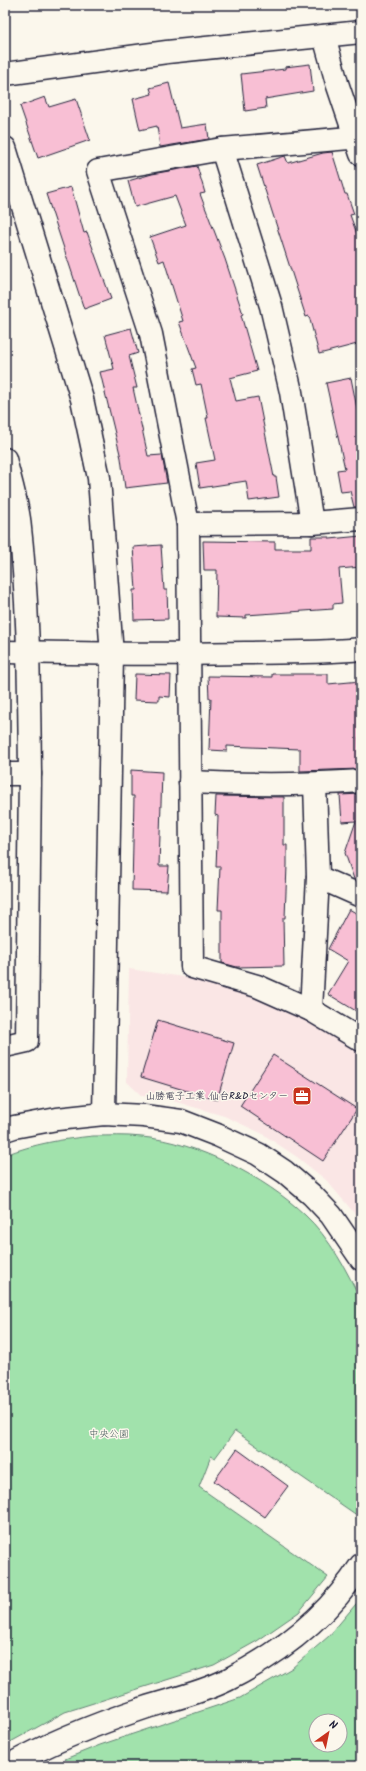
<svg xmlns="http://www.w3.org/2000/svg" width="366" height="1771" font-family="Kalam,'Klee One',sans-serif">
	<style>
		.built { fill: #fae6e5 }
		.green { fill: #a1e2ac; stroke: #628274; fill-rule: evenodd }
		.building { fill: #f8bfd4; stroke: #22223b }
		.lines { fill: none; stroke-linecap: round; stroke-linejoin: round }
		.street-casing { stroke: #22223b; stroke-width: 25 }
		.secondary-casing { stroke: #22223b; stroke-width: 25 }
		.street { stroke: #fbf7ec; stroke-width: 22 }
		.secondary { stroke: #fbf7ec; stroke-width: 22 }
		.labels { text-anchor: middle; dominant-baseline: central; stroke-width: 3; stroke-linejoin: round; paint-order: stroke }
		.poi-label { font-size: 10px; fill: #22223b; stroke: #fbf7ec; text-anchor: end }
		.park-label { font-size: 10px; fill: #485c5d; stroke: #fbf7ec }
	</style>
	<rect width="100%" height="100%" fill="#fbf7ec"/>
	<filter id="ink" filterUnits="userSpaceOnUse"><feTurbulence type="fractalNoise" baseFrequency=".025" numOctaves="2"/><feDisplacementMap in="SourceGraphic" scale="8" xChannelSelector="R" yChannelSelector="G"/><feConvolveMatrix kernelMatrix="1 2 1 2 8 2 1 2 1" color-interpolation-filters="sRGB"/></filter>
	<g filter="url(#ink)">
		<path class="built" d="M129,969L183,977L257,998L301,1017L337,1038L361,1055V1221L326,1180L297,1157L261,1133L224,1116L166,1099L142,1096L127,1082Z"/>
		<g class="green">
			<path d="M93,1136C109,1136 126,1135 142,1137C197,1142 265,1177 305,1215C329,1237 348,1272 361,1301V1518L235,1431L215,1458L211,1456L199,1487L328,1577L299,1612L257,1641L214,1665L65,1712L5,1745V1155C34,1144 62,1139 93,1136Z"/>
			<path d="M361,1598L360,1766H71L65,1759L100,1745L240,1698L292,1668L329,1636ZM316,1721H340V1745H316Z"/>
		</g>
		<g class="building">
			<path d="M310,64L313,91L265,99L266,108L245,111L241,74L285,69V67Z"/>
			<path d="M169,83L180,128L207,124L209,139L160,147L157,126L140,130L133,99L152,94L150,88Z"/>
			<path d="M45,97L49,107L76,99L90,140L38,158L20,106Z"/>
			<path d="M332,152L345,194H347L354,214L350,215L361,245V343L319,354L309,316L306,317L257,165L285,156L288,163L323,153Z"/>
			<path d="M197,166L205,193L200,194L225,259L243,314L241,315L257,371L230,378L236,401L258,397L274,477H276L279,497L249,501L246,481L200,488L196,463L215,460L206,418H208L201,384L196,385L192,369L196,368L179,322L183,321L164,260L159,262L150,237L186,225L175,196L135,207L128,181L152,174Z"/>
			<path d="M71,187L84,233L87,232L111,299L84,309L46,194Z"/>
			<path d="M131,328L138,353L129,356L137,388H133L148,456L162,455L167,483L125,488L121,458L100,372L114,369L105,335Z"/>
			<path d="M351,378L361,429V507H354L350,491L341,492L337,470L345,469L326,383Z"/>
			<path d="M361,536V567L339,569L342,603L333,604V609L246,615V618L216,617L217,570H204L203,541L275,542V549H311V537H330V539Z"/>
			<path d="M161,545L164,590H167L168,619L134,620L133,590H136L133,547Z"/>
			<path d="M135,674L171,675L170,697L159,696V701L134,700Z"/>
			<path d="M272,674H328V684L361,681V737H359L360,769L300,771V749L227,746V751L209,750L211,698H209L208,676L272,677Z"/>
			<path d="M131,770L162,772L159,866H169L167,891L132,890L134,796H131Z"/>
			<path d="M361,794V882L354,879L345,853L356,821L342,822L340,795Z"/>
			<path d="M216,796L284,797V845H287V865L285,918H283L284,966L237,967L222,963V910H218L220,867H216L218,816L215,815Z"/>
			<path d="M349,909L361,916V1014L328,994L348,961L328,949Z"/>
			<path d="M158,1020L234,1043L217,1100L141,1077Z"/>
			<path d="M273,1055L357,1109L323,1161L240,1106Z"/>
			<path d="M237,1449L288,1486L265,1517L214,1481Z"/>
		</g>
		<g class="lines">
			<defs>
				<g id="street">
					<path d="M324,36L337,83L361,154"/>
					<path d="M361,137L222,149L98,171L151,334L188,524L192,967L257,986L311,1010L361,1040"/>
					<path d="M5,148L82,399L99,478L112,655L104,1114"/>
					<path d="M222,149L271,306L291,392L312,523"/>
					<path d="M5,459C10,479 16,499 19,519C29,603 29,689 30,774"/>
					<path d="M188,524L312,523L361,519"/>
					<path d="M5,652C85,653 165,655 245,653C284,652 323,653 361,649"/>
					<path d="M5,774H30L27,1041L5,1046"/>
					<path d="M190,782C247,785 304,785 361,781"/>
					<path d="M318,877L361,896"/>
					<path d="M311,1010L318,877L315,784"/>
				</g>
				<g id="secondary">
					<path d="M5,74L167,52L361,32"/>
					<path d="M5,1130L14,1127L57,1119L104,1114L144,1116L181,1121L217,1135L258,1154L285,1172L312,1195L331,1215L361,1259"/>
					<path d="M8,1766C52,1741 96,1724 144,1708C172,1699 201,1693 227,1680C281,1653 328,1616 361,1565"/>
				</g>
			</defs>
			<use href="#street" class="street-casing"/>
			<use href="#secondary" class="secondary-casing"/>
			<use href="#street" class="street"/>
			<use href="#secondary" class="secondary"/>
		</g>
	</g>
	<defs>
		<symbol id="office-square" viewBox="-11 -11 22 22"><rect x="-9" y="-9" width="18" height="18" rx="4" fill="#c8321e" stroke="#fbf7ec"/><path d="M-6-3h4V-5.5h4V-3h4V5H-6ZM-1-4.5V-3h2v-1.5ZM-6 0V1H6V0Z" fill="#fff"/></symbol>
	</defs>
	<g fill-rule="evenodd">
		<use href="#office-square" x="291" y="1085" width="22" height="22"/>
	</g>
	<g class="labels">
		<g class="poi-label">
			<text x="288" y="1096">山勝電子工業 仙台R&amp;Dセンター</text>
		</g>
		<g class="park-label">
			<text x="109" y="1434">中央公園</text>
		</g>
	</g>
	<rect width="366" height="1771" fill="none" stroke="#fbf7ec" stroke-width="20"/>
	<rect x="10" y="10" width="346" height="1751" fill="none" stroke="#22223b" stroke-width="1.5" filter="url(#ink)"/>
	<g transform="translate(328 1733) rotate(33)"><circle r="19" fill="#fbf7ec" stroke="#a4a2a5"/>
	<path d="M0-3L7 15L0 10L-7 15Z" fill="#c8321e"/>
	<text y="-6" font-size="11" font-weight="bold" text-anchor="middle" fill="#22223b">N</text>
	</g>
</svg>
